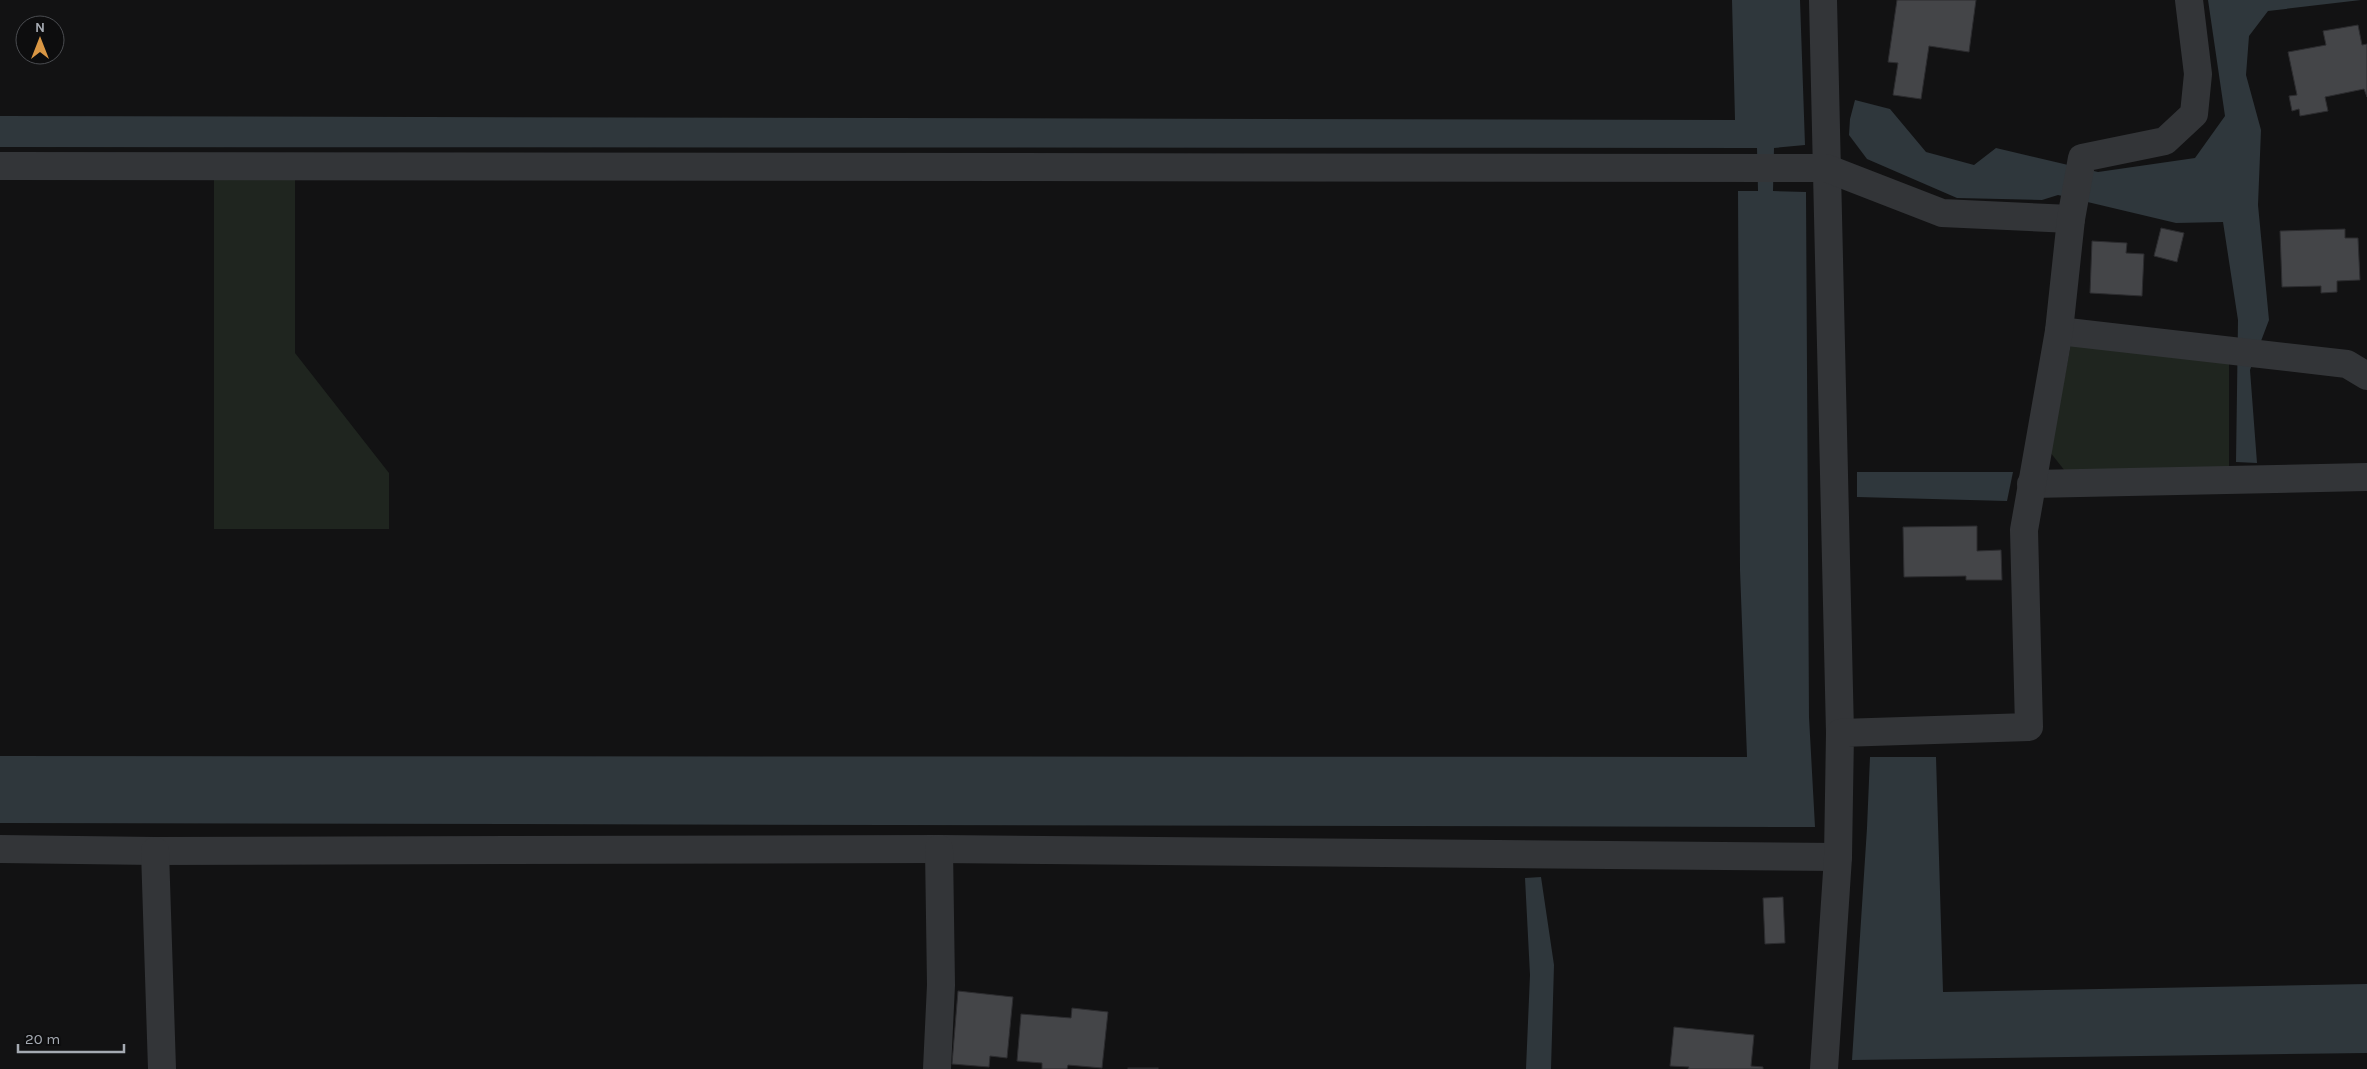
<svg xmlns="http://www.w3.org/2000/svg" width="2367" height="1069" font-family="Karla,sans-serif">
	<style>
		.green { fill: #1f251f }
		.water { fill: #2f373c }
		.building { fill: #444548; stroke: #2c2c2f }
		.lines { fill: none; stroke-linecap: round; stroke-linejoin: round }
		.minor { stroke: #333538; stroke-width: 28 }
	</style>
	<rect width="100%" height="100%" fill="#121213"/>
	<g class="green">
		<path d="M214,180H295V353L389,473V529H214Z"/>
		<path d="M2071,344L2229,362V468L2065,471L2050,452Z"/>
	</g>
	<g class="water">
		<path d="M1732,0H1800L1805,145L1774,148L1773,191L1806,192L1809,717L1815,827L0,823V756L1747,757L1740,570L1738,191H1758L1757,148L0,147V116L1735,120Z"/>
		<path d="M2208,0H2361L2268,11L2249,36L2246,75L2261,130L2258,205L2269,320L2250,370L2257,463L2236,462L2238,320L2223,222L2176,223L2058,195L2042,200L1957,198L1867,159L1849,135L1850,119L1855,100L1890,109L1926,152L1974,165L1996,148L2098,172L2195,158L2225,116Z"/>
		<path d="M1857,472H2013L2007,501L1857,497Z"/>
		<path d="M1870,757H1936L1943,992L2367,984V1053L1852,1060L1867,828Z"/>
		<path d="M1541,877L1554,965L1551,1069H1526L1530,975L1525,878Z"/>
	</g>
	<g class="building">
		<path d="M1897,0H1976L1969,52L1929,46L1921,99L1893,95L1898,63L1888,62Z"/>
		<path d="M2358,25L2362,45L2367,44V97L2364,89L2325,97L2328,111L2300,116L2299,109L2292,111L2289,96L2297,95L2288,52L2326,45L2323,31Z"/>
		<path d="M2161,228L2184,233L2177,262L2154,256Z"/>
		<path d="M2345,229V238H2358L2360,280L2337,281V292L2321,293V286L2282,287L2280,231Z"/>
		<path d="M2092,241L2127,243L2126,253L2144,254L2142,296L2090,293Z"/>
		<path d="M1977,526V551L2001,550L2002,580H1966V576L1904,577L1903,527Z"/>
		<path d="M1783,897L1785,943L1765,944L1763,898Z"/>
		<path d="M958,991L1013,997L1007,1058L990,1056L989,1067L952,1064Z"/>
		<path d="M1072,1008L1108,1012L1102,1068L1068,1065L1067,1069H1042V1063L1017,1061L1021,1014L1071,1018Z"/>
		<path d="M1674,1027L1754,1035L1751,1066L1763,1067V1069H1688L1689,1067L1670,1066Z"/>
		<rect x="1128" y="1068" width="30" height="1"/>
	</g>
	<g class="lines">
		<g class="minor">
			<path d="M1823,0L1840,733"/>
			<path d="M0,166L1826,168L1942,213L2071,219"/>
			<path d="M2059,331L2347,364L2367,376"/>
			<path d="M2031,484L2367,477"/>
			<path d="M0,849L155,851L939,849L1838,857"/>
			<path d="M155,851L162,1069"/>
			<path d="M937,1069L941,985L939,849"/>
			<path d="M1824,1069L1838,857L1840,733L2029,727L2024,530L2059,331L2071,219L2082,158L2165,141L2194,114L2198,74L2189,0"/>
		</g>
	</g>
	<g transform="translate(40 40)"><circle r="24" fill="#0d0d0e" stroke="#4a4c50"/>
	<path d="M0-4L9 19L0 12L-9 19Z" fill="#da9744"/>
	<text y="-8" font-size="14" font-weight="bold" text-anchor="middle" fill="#a5aab2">N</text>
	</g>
	<path d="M18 1044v8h106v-8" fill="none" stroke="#a5aab2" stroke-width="2.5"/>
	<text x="25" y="1044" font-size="15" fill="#a5aab2" stroke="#0d0d0e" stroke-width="4" paint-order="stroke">20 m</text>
</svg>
